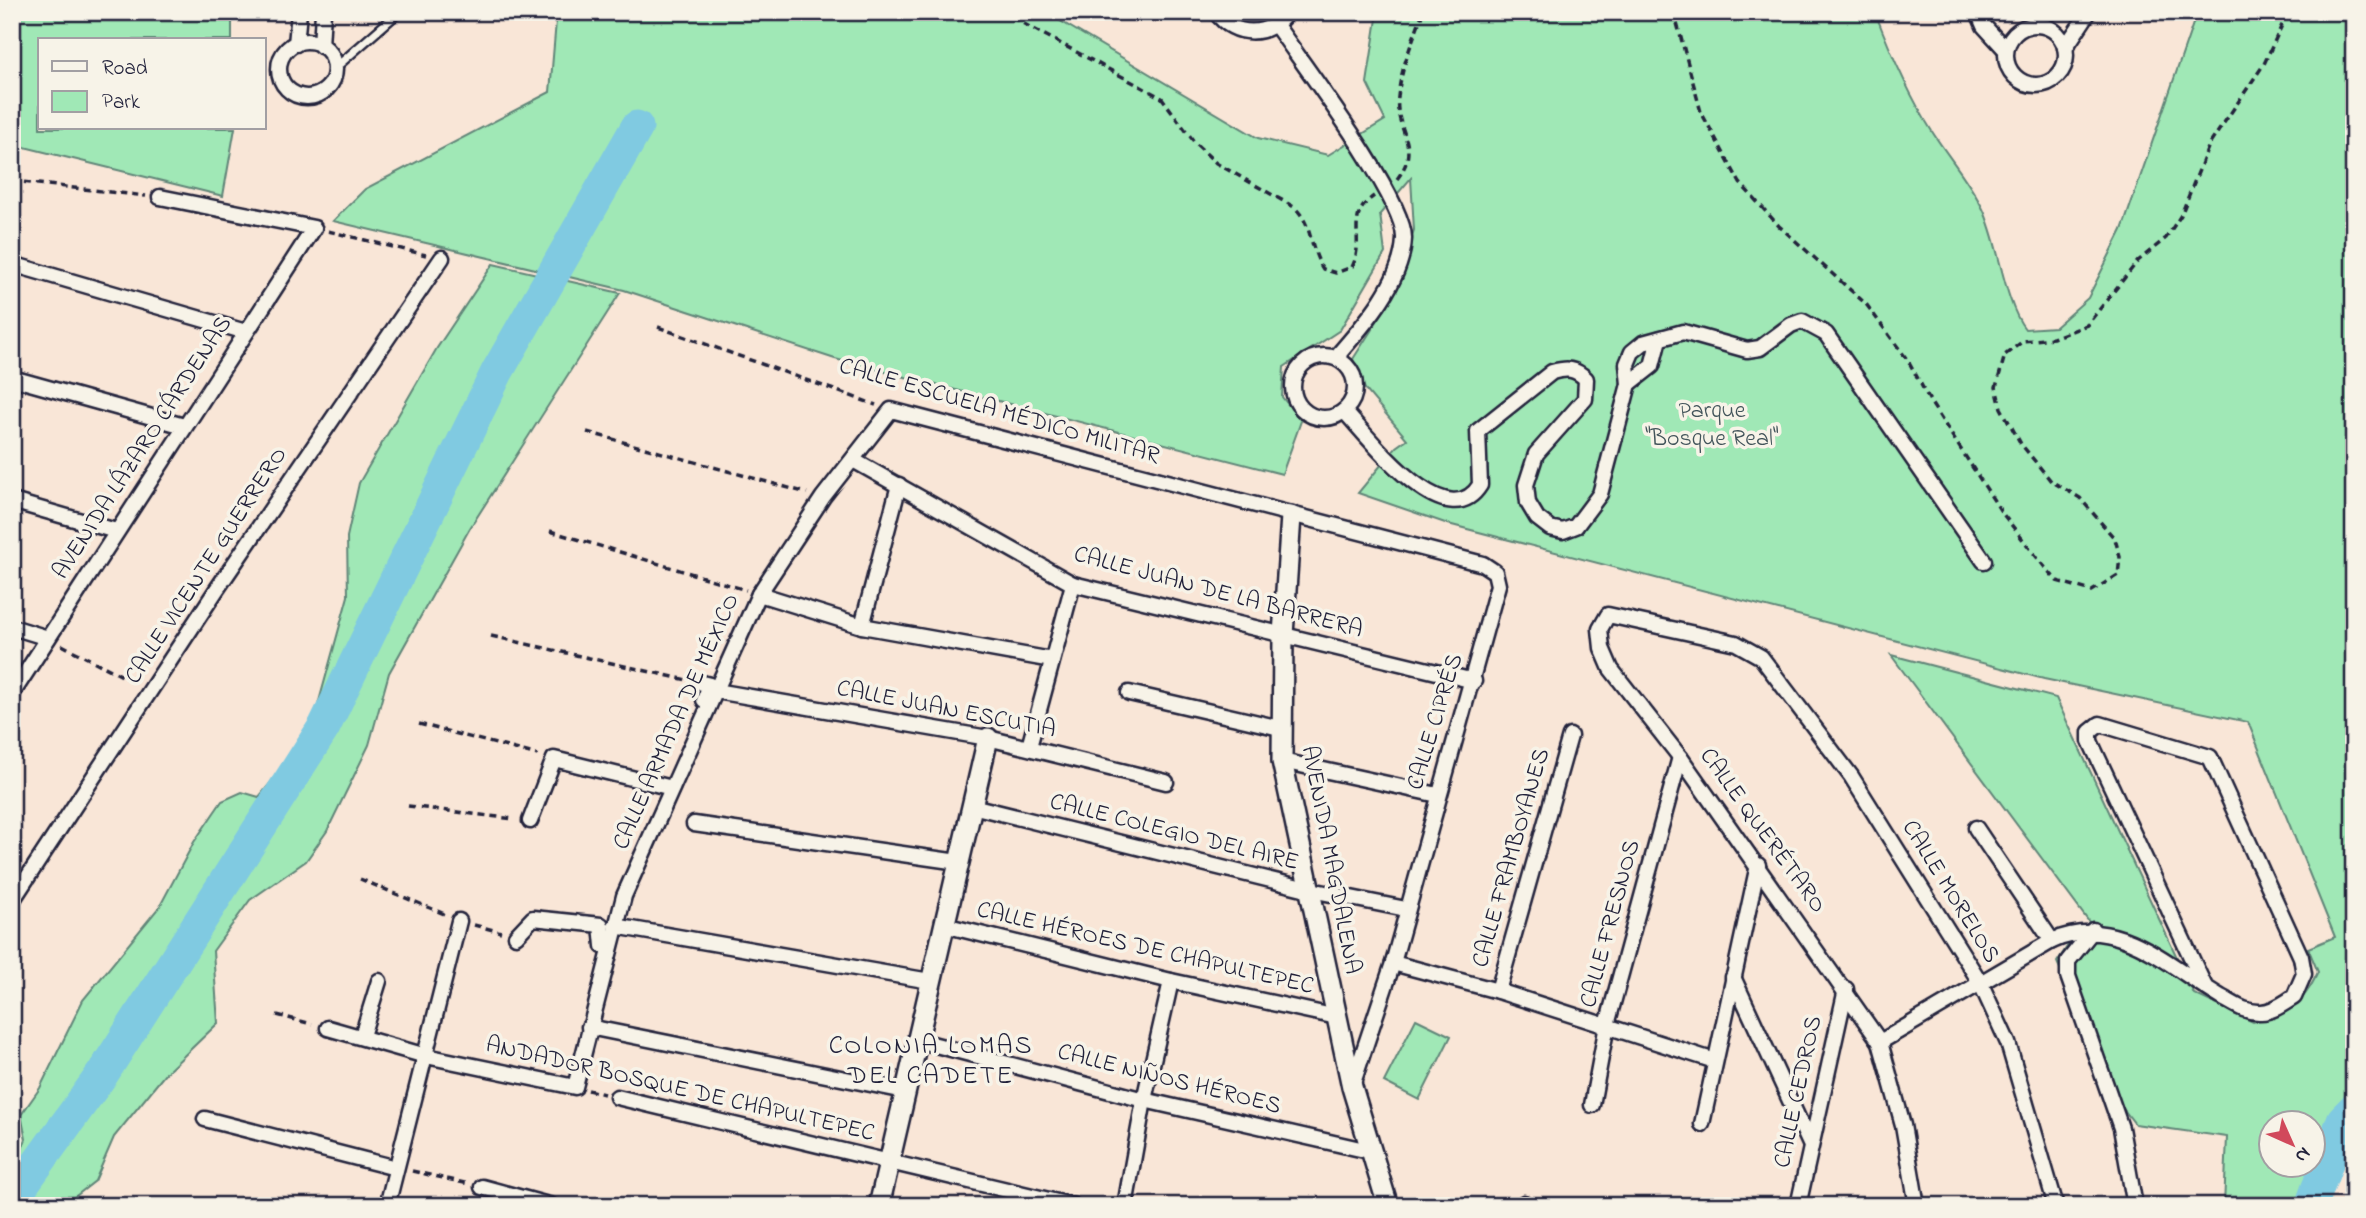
<svg xmlns="http://www.w3.org/2000/svg" width="2366" height="1218" font-family="'Indie Flower',sans-serif">
	<style>
		.green { fill: #a0e8b6; stroke: #618578; stroke-width: 2 }
		.lines { fill: none; stroke-linecap: round; stroke-linejoin: round }
		.river { stroke: #80cae1; stroke-width: 33 }
		.lane-casing { stroke: #22223b; stroke-width: 12 }
		.street-casing { stroke: #22223b; stroke-width: 19 }
		.secondary-casing { stroke: #22223b; stroke-width: 24 }
		.path { stroke: #22223b; stroke-width: 3.5; stroke-dasharray: 7 5; stroke-linecap: butt }
		.lane { stroke: #f7f3e8; stroke-width: 7 }
		.street { stroke: #f7f3e8; stroke-width: 14 }
		.secondary { stroke: #f7f3e8; stroke-width: 19 }
		.labels { text-anchor: middle; dominant-baseline: central; stroke-width: 7; stroke-linejoin: round; paint-order: stroke }
		.park-label { font-size: 24px; fill: #42545a; stroke: #f7f3e8 }
		.street-label { font-size: 24px; fill: #22223b; stroke: #f7f3e8 }
		.neighbourhood-label { font-size: 26px; letter-spacing: 2px; fill: #22223b; stroke: #f7f3e8 }
	</style>
	<rect width="100%" height="100%" fill="#f9e6d7"/>
	<filter id="ink" filterUnits="userSpaceOnUse"><feTurbulence type="fractalNoise" baseFrequency=".0143" numOctaves="2"/><feDisplacementMap in="SourceGraphic" scale="14" xChannelSelector="R" yChannelSelector="G"/><feConvolveMatrix kernelMatrix="1 2 1 2 8 2 1 2 1" color-interpolation-filters="sRGB"/></filter>
	<g filter="url(#ink)">
		<g class="green">
			<path d="M12,12H232V40H40V128H235L223,196L12,144Z"/>
			<path d="M548,12H1045L1258,138L1328,155L1385,120L1367,83L1378,12H1875C1891,54 1909,95 1933,133C1949,158 1970,182 1983,209C1999,243 2004,302 2025,329L2055,327L2088,298L2122,230L2197,12H2354V1103L2314,1145V1124H2272V1166H2309L2302,1206H2224L2227,1137L2135,1124L2118,1102L2057,962L2070,942L2089,922L1891,655L2056,698L2194,994L2253,1022C2288,1012 2302,1007 2318,972L2308,948L2335,937L2248,722L2044,679L1448,524L1358,493L1396,447L1407,439L1365,389L1353,359L1388,304L1414,230L1411,178L1380,214L1385,253L1340,330L1284,367L1282,397L1301,421L1282,474L835,359L624,290L333,221L365,189L550,92L556,21Z"/>
			<path d="M493,264L620,293L470,528L389,673L369,745L327,831L306,861L250,900L213,951L218,1023L165,1074L114,1137L95,1181L63,1206H12V1172L26,1139L21,1115L40,1088L83,1000L160,906L194,842L222,801L242,792L259,797L310,734L348,596L347,537L359,483L437,348Z"/>
			<path d="M1416,1019L1451,1036L1419,1100L1384,1082Z"/>
		</g>
		<g class="lines">
			<g class="river">
				<path d="M12,1199L103,1073L324,727L497,372L637,127"/>
				<path d="M2311,1206L2343,1120L2354,1109"/>
			</g>
			<defs>
				<path id="lane" d="M335,68L399,12"/>
				<g id="street">
					<path d="M1216,12C1234,38 1270,38 1287,12"/>
					<path d="M1978,12L1984,26L2006,50"/>
					<path d="M1276,25C1302,63 1406,200 1404,239C1402,283 1363,326 1336,357"/>
					<circle cx="2036" cy="55" r="30"/>
					<circle cx="307" cy="69" r="28"/>
					<path d="M296,44L299,12"/>
					<path d="M321,46L323,12"/>
					<path d="M2065,48L2089,12"/>
					<path d="M12,264L246,332"/>
					<circle cx="1324" cy="387" r="31"/>
					<path d="M12,378L184,426"/>
					<path d="M1629,384L1652,366L1659,339"/>
					<path d="M1344,411C1368,436 1446,540 1480,485L1478,431L1552,372C1567,368 1575,368 1586,379L1585,399L1536,454L1526,485L1528,503L1537,518L1550,528L1563,531L1576,526L1600,494L1629,384L1627,364L1632,352L1643,343L1683,332L1747,350L1760,348L1791,325L1802,321L1826,334L1984,561"/>
					<path d="M853,460L1073,584L1474,681"/>
					<path d="M12,501L116,531"/>
					<path d="M759,594L862,626L1052,660"/>
					<path d="M862,626L899,485"/>
					<path d="M12,627L48,638"/>
					<path d="M702,683L710,685L704,700"/>
					<path d="M716,691L988,738L1166,782"/>
					<path d="M1129,693L1280,728"/>
					<path d="M12,694L314,228L160,197"/>
					<path d="M1029,747L1073,584"/>
					<path d="M1282,761L1438,795"/>
					<path d="M972,806L1311,890L1406,909"/>
					<path d="M530,821L554,759L672,788"/>
					<path d="M694,824L958,862"/>
					<path d="M1976,828L2052,941"/>
					<path d="M12,901L217,589L442,258"/>
					<path d="M944,925L1171,981L1337,1017"/>
					<path d="M615,926L930,981"/>
					<path d="M2093,930L2068,961V976L2121,1128L2135,1206"/>
					<path d="M516,936L533,918L601,925L603,946L610,948"/>
					<path d="M1393,963L1498,991L1715,1061"/>
					<path d="M1733,977L1810,1144"/>
					<path d="M1498,991L1570,736"/>
					<path d="M589,1027L905,1091"/>
					<path d="M328,1028L426,1056L575,1087L624,896L759,594L823,497L891,410L1483,564L1495,572L1498,585L1393,963L1352,1086"/>
					<path d="M362,1036L379,981"/>
					<path d="M917,1040L1144,1100L1369,1151"/>
					<path d="M1880,1042L2052,941C2117,912 2168,966 2221,997C2234,1004 2245,1013 2261,1012C2273,1012 2284,1003 2294,997L2304,974L2301,957L2210,757L2100,724L2090,732V741L2205,987"/>
					<path d="M617,1097L1074,1206"/>
					<path d="M1592,1105L1607,1025L1680,757"/>
					<path d="M205,1119L396,1168"/>
					<path d="M1702,1124L1758,865"/>
					<path d="M482,1187L552,1206"/>
					<path d="M1524,1203L1527,1206"/>
					<path d="M387,1206L459,921"/>
					<path d="M1125,1206L1144,1100L1171,981"/>
					<path d="M1798,1206L1846,989"/>
					<path d="M1917,1206L1903,1125L1880,1042L1680,757L1611,669L1602,648L1600,629L1608,615L1736,643L1761,657L1851,776L1980,982L2008,1043L2056,1206"/>
				</g>
				<g id="secondary">
					<path d="M1291,516L1283,635L1282,761L1352,1087L1388,1206"/>
					<path d="M879,1206L988,738"/>
				</g>
			</defs>
			<use href="#lane" class="lane-casing"/>
			<use href="#street" class="street-casing"/>
			<use href="#secondary" class="secondary-casing"/>
			<g class="path">
				<path d="M1002,12L1162,98L1195,143L1216,163L1294,207C1313,224 1309,248 1323,269L1336,273L1352,267C1366,239 1344,217 1374,196"/>
				<path d="M1674,12L1701,112L1740,183L1779,226L1866,304L1909,362L1931,403L2002,513L2043,565L2057,581L2092,591L2118,575L2120,557L2115,539L2080,498L2051,481L2021,444L2001,408L1996,387L2005,355L2023,341L2053,338L2087,325L2138,261L2166,238L2181,215L2209,145L2264,64L2288,12"/>
				<path d="M1397,179C1423,145 1394,131 1398,97C1401,67 1413,40 1423,12"/>
				<path d="M12,181L146,196"/>
				<path d="M328,231L426,255"/>
				<path d="M658,327L876,405"/>
				<path d="M587,432L807,493"/>
				<path d="M550,531L746,590"/>
				<path d="M491,636L687,680"/>
				<path d="M62,645L136,683"/>
				<path d="M419,724L538,755"/>
				<path d="M408,806L514,819"/>
				<path d="M360,879L447,915"/>
				<path d="M474,925L501,932"/>
				<path d="M277,1015L312,1024"/>
				<path d="M588,1090L604,1094"/>
				<path d="M412,1171L469,1184"/>
			</g>
			<use href="#lane" class="lane"/>
			<use href="#street" class="street"/>
			<use href="#secondary" class="secondary"/>
		</g>
	</g>
	<g class="labels">
		<g class="park-label">
			<text x="1712" y="411">Parque<tspan x="1712" dy="28">"Bosque Real"</tspan></text>
		</g>
		<g class="street-label">
			<text transform="translate(999 412) rotate(16)">CALLE ESCUELA MÉDICO MILITAR</text>
			<text transform="translate(143 448) rotate(-57)">AVENIDA LÁZARO CÁRDENAS</text>
			<text transform="translate(207 566) rotate(-57)">CALLE VICENTE GUERRERO</text>
			<text transform="translate(1218 593) rotate(15)">CALLE JUAN DE LA BARRERA</text>
			<text transform="translate(946 710) rotate(11)">CALLE JUAN ESCUTIA</text>
			<text transform="translate(677 722) rotate(-66)">CALLE ARMADA DE MÉXICO</text>
			<text transform="translate(1436 722) rotate(-73)">CALLE CIPRÉS</text>
			<text transform="translate(1762 831) rotate(54)">CALLE QUERÉTARO</text>
			<text transform="translate(1174 833) rotate(14)">CALLE COLEGIO DEL AIRE</text>
			<text transform="translate(1512 858) rotate(-74)">CALLE FRAMBOYANES</text>
			<text transform="translate(1330 860) rotate(79)">AVENIDA MAGDALENA</text>
			<text transform="translate(1950 892) rotate(58)">CALLE MORELOS</text>
			<text transform="translate(1611 924) rotate(-75)">CALLE FRESNOS</text>
			<text transform="translate(1145 949) rotate(13)">CALLE HÉROES DE CHAPULTEPEC</text>
			<text transform="translate(1169 1080) rotate(14)">CALLE NIÑOS HÉROES</text>
			<text transform="translate(680 1090) rotate(13)">ANDADOR BOSQUE DE CHAPULTEPEC</text>
			<text transform="translate(1799 1092) rotate(-78)">CALLE CEDROS</text>
		</g>
		<g class="neighbourhood-label">
			<text x="931" y="1047">COLONIA LOMAS<tspan x="931" dy="30">DEL CADETE</tspan></text>
		</g>
	</g>
	<rect width="2366" height="1218" fill="none" stroke="#f7f3e8" stroke-width="42"/>
	<rect x="21" y="21" width="2324" height="1176" fill="none" stroke="#22223b" stroke-width="2.5" filter="url(#ink)"/>
	<rect x="38" y="38" width="228" height="91" fill="#f7f3e8" stroke="#a29fa3" stroke-width="2"/>
	<rect x="52" y="61" width="35" height="10" fill="#f7f3e8" stroke="#a29fa3" stroke-width="2"/>
	<text x="102" y="74" font-size="21" fill="#22223b">Road</text>
	<rect x="52" y="91" width="35" height="21" fill="#a0e8b6" stroke="#a29fa3" stroke-width="2"/>
	<text x="102" y="108" font-size="21" fill="#22223b">Park</text>
	<g transform="translate(2292 1144) rotate(135)"><circle r="33" fill="#f7f3e8" stroke="#a29fa3" stroke-width="2"/>
	<path d="M0-5L12 26L0 18L-12 26Z" fill="#d1495b"/>
	<text y="-10" font-size="19" font-weight="bold" text-anchor="middle" fill="#22223b">N</text>
	</g>
</svg>
